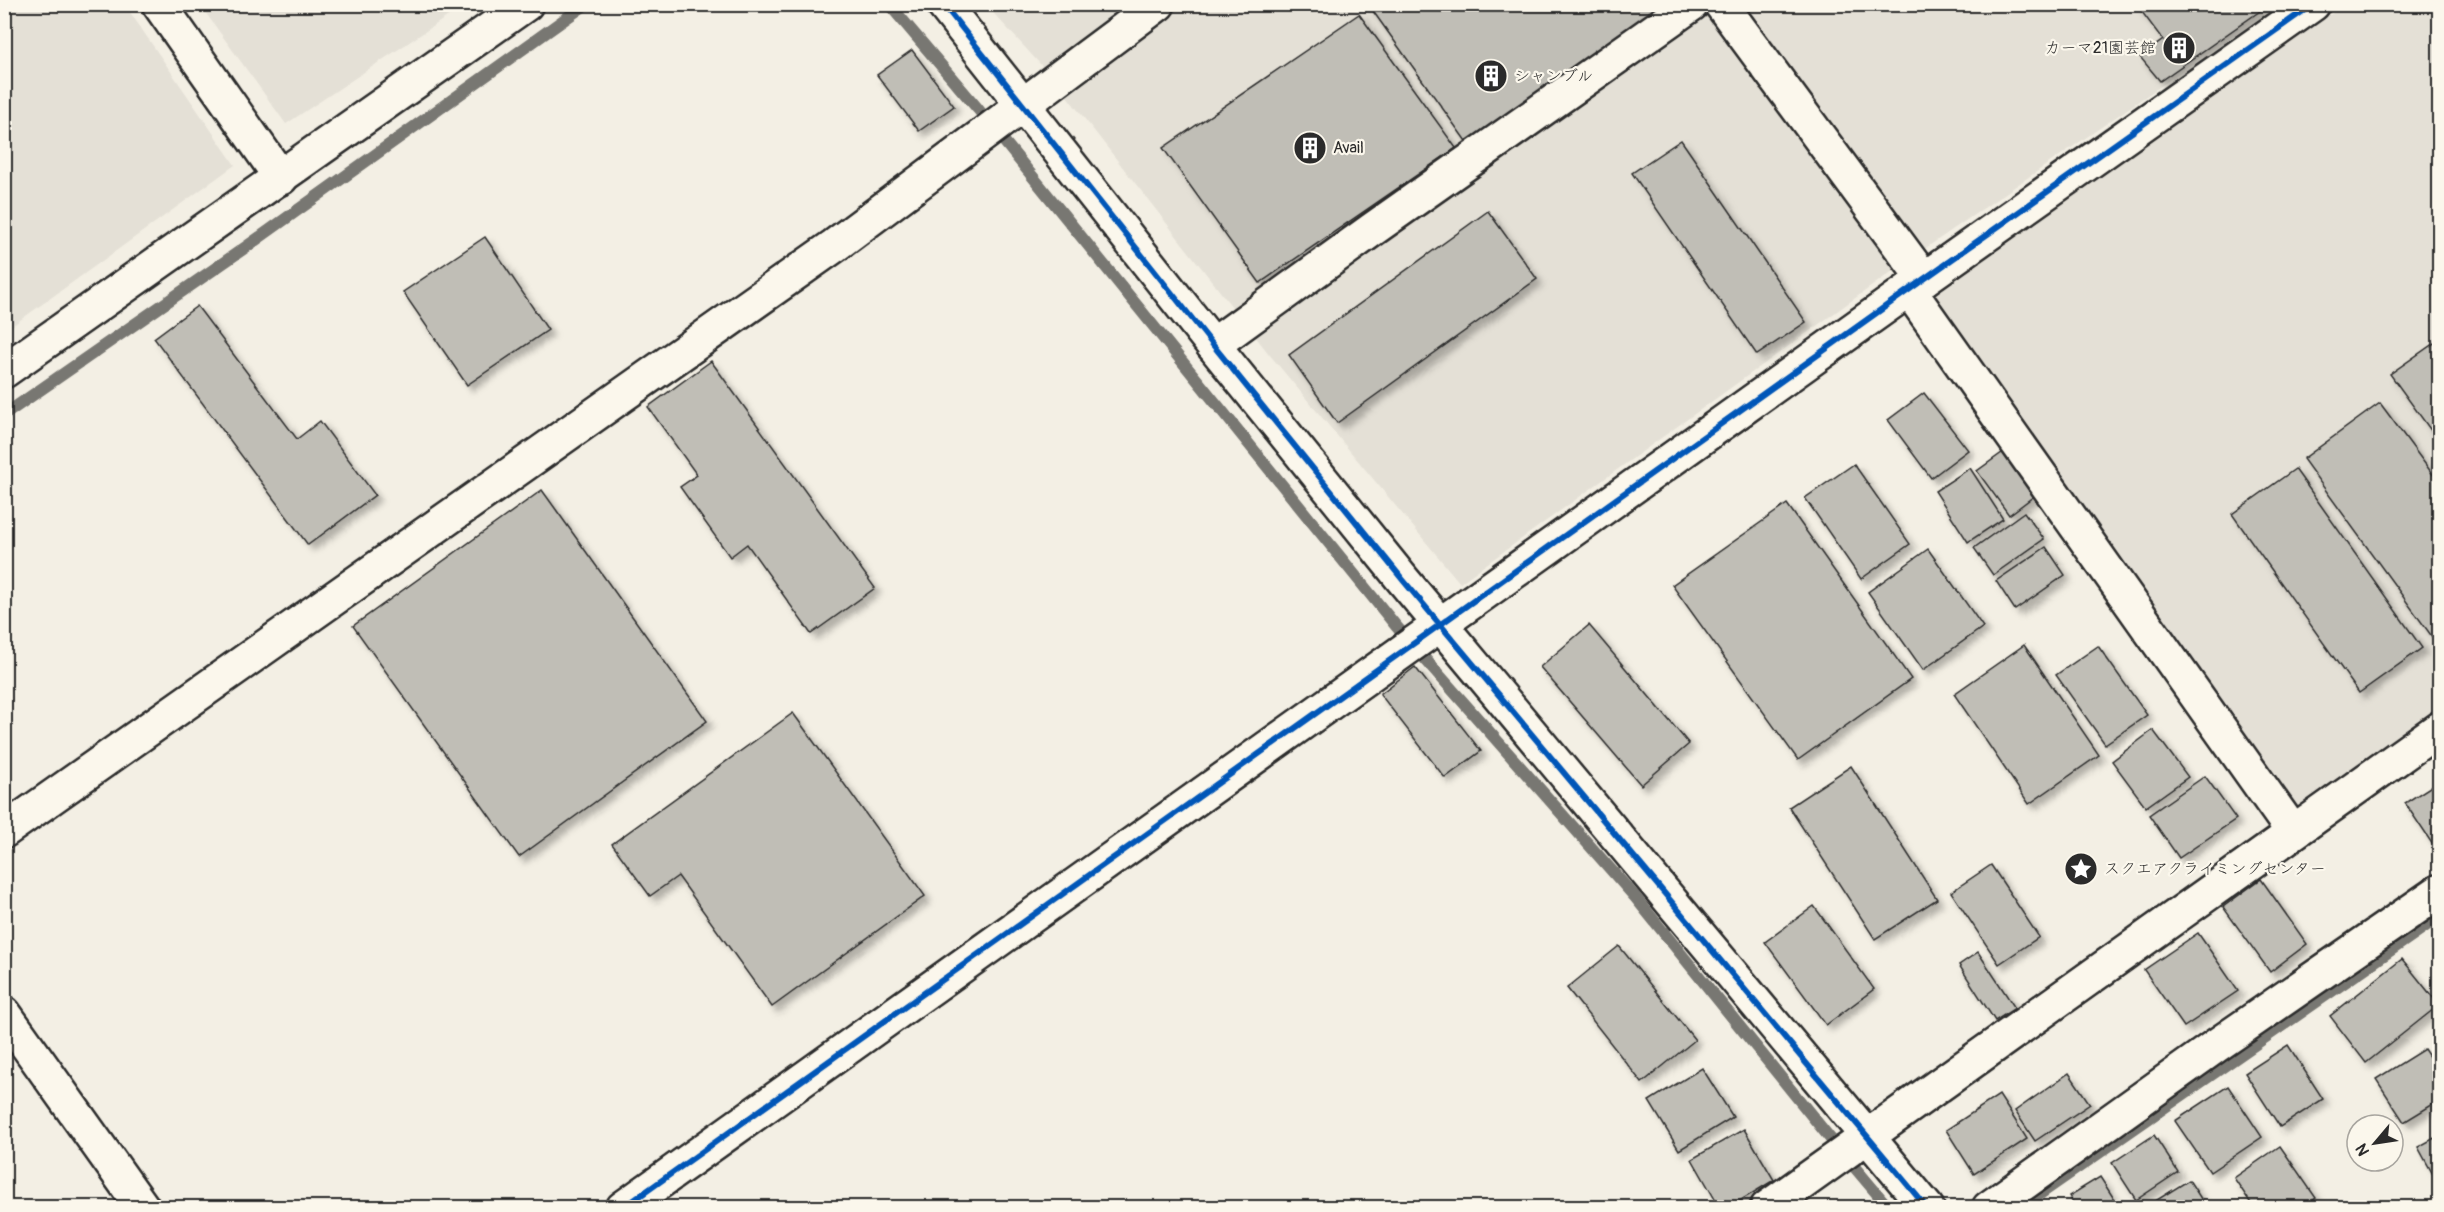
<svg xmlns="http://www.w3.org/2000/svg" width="2444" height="1212" font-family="Pangolin,'Klee One',sans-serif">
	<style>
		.built { fill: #e4e0d6 }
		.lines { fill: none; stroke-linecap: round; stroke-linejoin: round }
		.stream { stroke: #787772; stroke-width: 12 }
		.building { fill: #c0beb6; stroke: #2b2b2b; stroke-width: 1.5; filter: url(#shadow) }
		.minor-casing { stroke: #2b2b2b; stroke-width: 38 }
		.minor { stroke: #fbf7ec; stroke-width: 33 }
		.cycleway-casing { stroke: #fbf7ec; stroke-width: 10 }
		.cycleway { stroke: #0057b8; stroke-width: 6 }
		.labels { text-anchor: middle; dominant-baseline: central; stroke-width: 4.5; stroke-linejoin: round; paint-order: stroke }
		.poi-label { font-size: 16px; fill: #2b2b2b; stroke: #fbf7ec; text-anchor: start }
	</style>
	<defs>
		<filter id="shadow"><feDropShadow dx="5.5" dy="5.5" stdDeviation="3" flood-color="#0004"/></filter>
	</defs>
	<rect width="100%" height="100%" fill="#f3efe4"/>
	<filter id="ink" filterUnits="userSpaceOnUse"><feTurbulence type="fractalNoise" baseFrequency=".0167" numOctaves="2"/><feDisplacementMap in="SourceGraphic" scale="12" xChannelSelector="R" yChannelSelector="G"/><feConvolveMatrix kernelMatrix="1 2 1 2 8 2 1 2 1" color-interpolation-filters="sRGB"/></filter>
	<g filter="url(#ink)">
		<g class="built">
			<path d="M5,4L125,5L235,165L5,331Z"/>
			<path d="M200,5H465L286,124Z"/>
			<path d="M986,5H2278L1897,268L1460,583L1269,354L1052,77Z"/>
			<path d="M2344,5H2439V708L2292,813L1927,298Z"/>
		</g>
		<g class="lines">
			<g class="stream">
				<path d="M889,4L978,109L1396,626L1635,897L1829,1137L1889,1208"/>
				<path d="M4,415L246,247L586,4"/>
				<path d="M2020,1208L2440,916"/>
			</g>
		</g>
		<g class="building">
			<path d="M1373,4H1662L1468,144L1370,7Z"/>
			<path d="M2136,4H2270L2160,81L2140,57L2163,40Z"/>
			<path d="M1359,14L1456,148L1260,283L1163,148Z"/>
			<path d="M912,50L954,106L919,131L877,75Z"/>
			<path d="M1681,140L1806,322L1757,355L1632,173Z"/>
			<path d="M1488,211L1537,279L1337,423L1289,355Z"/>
			<path d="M485,237L548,330L467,385L403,292Z"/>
			<path d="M197,306L297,439L320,421L375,495L308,545L154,338Z"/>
			<path d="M2440,339V443L2390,374Z"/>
			<path d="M711,361L875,588L811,634L747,544L730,557L680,487L697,475L648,407Z"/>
			<path d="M1924,393L1968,450L1931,478L1888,420Z"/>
			<path d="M2380,403L2440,484V633L2433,638L2303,459Z"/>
			<path d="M2006,450L2038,493L2009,515L1977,471Z"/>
			<path d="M1854,464L1910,544L1861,579L1805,498Z"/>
			<path d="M1970,468L2003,519L1968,542L1935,491Z"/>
			<path d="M2295,469L2422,648L2359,693L2232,514Z"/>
			<path d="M542,490L707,721L519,857L353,626Z"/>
			<path d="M1787,504L1911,679L1798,760L1672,585Z"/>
			<path d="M2024,512L2044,539L1993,575L1974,548Z"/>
			<path d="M2046,547L2065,575L2015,610L1996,581Z"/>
			<path d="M1928,549L1983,627L1923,670L1868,592Z"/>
			<path d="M1589,625L1689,744L1641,785L1540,667Z"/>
			<path d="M2024,645L2099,755L2029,804L1954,694Z"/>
			<path d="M2098,646L2147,715L2105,744L2056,675Z"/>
			<path d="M1415,667L1481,751L1445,778L1380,694Z"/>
			<path d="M793,713L925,896L772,1007L678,876L650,896L612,844Z"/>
			<path d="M2153,730L2188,777L2146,807L2112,761Z"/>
			<path d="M1851,766L1937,899L1875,939L1789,807Z"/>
			<path d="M2205,776L2236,819L2179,858L2149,815Z"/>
			<path d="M2433,785L2440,794L2439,854L2405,803Z"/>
			<path d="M1991,865L2039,937L1999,964L1951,892Z"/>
			<path d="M2261,879L2307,944L2270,972L2223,907Z"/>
			<path d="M1814,906L1874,989L1826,1025L1765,942Z"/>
			<path d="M2198,933L2238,991L2184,1027L2144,970Z"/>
			<path d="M1619,946L1695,1040L1642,1083L1567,988Z"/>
			<path d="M1978,952L2015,1008L1995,1021L1959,965Z"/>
			<path d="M2402,959L2439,1005L2366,1063L2330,1016Z"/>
			<path d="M2288,1045L2323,1099L2280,1127L2245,1073Z"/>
			<path d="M2424,1049L2440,1073V1100L2404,1122L2376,1079Z"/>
			<path d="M1702,1068L1733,1117L1679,1150L1649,1101Z"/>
			<path d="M2069,1073L2090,1104L2035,1141L2015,1111Z"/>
			<path d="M2228,1086L2262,1137L2210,1172L2175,1121Z"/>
			<path d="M1999,1095L2027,1139L1974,1174L1946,1130Z"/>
			<path d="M1744,1129L1774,1180L1728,1208H1720L1692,1159Z"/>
			<path d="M2154,1135L2178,1172L2136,1200L2112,1163Z"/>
			<path d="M2440,1135V1175L2435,1178L2418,1147Z"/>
			<path d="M2280,1146L2316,1198L2302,1208H2254L2234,1178Z"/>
			<path d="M2100,1177L2120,1208H2076L2069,1196Z"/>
			<path d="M2189,1180L2207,1208H2144Z"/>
		</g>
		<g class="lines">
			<defs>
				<g id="minor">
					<path d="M159,4L281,178"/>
					<path d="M943,4L1213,345L1403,580L1927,1208"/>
					<path d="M1721,4L1924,279"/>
					<path d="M1909,290L2293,832"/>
					<path d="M1213,345L1373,229L1692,4"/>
					<path d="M4,371L526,4"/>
					<path d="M4,831L834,246L1158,4"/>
					<path d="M4,1013L143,1208"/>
					<path d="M623,1208L1924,279L2313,4"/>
					<path d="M1767,1208L2440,728"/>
					<path d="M1989,1208L2217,1045L2440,891"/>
				</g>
			</defs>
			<use href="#minor" class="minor-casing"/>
			<use href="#minor" class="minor"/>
			<defs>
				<g id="cycleway">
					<path d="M943,4L1213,345L1403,580L1927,1208"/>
					<path d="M623,1208L1924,279L2313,4"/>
				</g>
			</defs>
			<use href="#cycleway" class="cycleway-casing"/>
			<use href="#cycleway" class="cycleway"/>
		</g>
	</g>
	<defs>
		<symbol id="building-disc" viewBox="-11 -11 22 22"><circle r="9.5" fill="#2b2b2b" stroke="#fbf7ec"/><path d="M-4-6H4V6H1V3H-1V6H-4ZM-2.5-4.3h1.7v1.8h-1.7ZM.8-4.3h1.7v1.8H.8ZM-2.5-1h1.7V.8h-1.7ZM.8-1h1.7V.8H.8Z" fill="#fff"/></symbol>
		<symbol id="sight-disc" viewBox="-11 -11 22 22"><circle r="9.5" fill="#2b2b2b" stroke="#fbf7ec"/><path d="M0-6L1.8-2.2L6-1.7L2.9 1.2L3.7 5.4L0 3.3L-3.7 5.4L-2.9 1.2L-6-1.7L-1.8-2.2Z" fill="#fff"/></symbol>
	</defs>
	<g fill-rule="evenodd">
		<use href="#building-disc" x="2160" y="29" width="38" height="38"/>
		<use href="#building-disc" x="1472" y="57" width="38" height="38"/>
		<use href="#building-disc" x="1291" y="129" width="38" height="38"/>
		<use href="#sight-disc" x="2062" y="850" width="38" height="38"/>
	</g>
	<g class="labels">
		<g class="poi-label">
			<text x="2156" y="48" text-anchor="end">カーマ21園芸館</text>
			<text x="1514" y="76">シャンブル</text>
			<text x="1333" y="148">Avail</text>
			<text x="2104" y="869">スクエアクライミングセンター</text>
		</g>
	</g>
	<rect width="2444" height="1212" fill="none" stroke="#fbf7ec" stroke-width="24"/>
	<rect x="12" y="12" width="2420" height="1188" fill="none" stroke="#2b2b2b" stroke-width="2" filter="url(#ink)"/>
	<g transform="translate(2375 1143) rotate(241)"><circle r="28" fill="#fbf7ec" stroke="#a8a59f" stroke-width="1.5"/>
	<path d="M0-4.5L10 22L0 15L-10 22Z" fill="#2b2b2b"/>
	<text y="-9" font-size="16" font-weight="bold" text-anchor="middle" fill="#2b2b2b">N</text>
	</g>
</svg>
